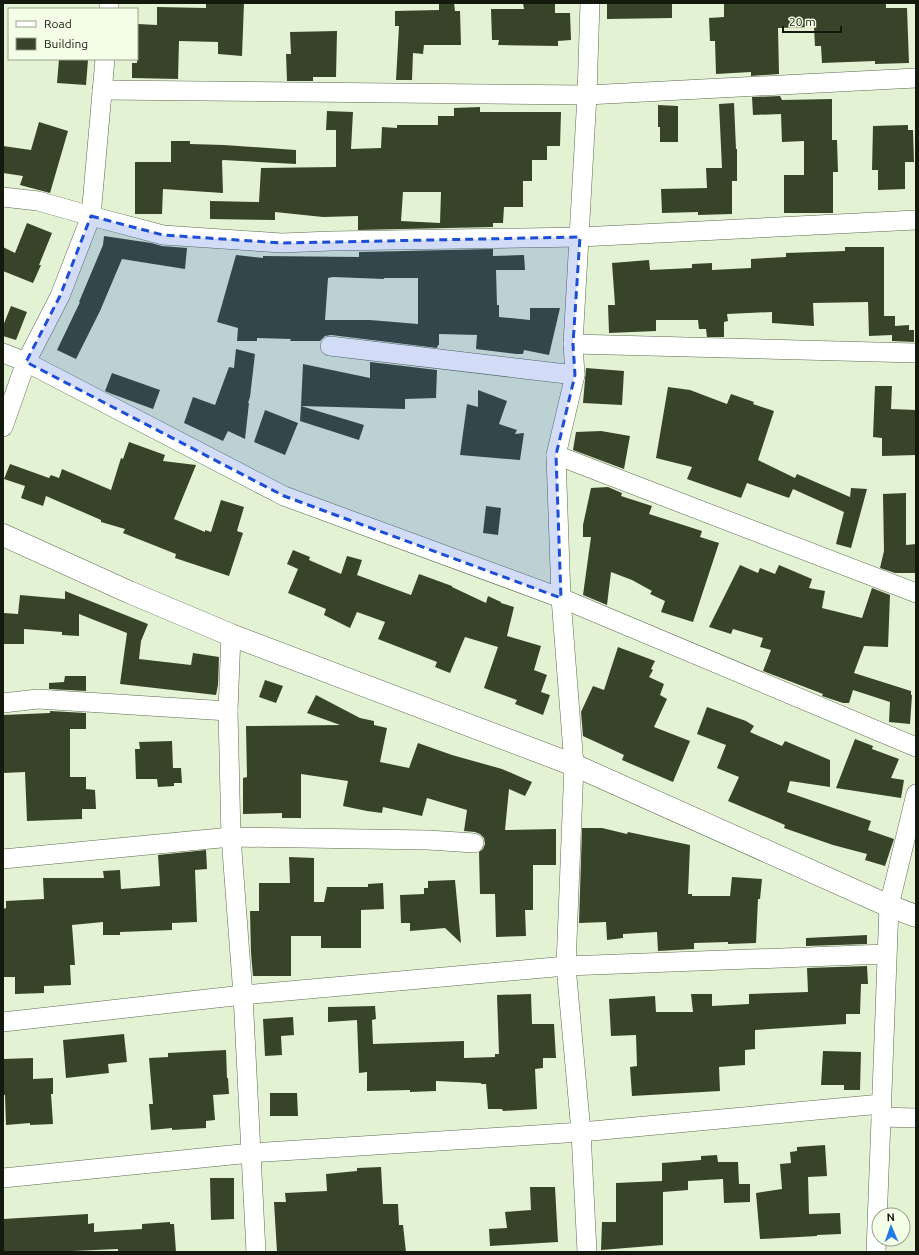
<svg xmlns="http://www.w3.org/2000/svg" width="919" height="1255" font-family="Ubuntu,sans-serif">
	<style>
		.building { fill: #38442a; fill-rule: evenodd }
		.lines { fill: none; stroke-linecap: round; stroke-linejoin: round }
		.minor-casing { stroke: #5d6a4f; stroke-width: 20 }
		.secondary-casing { stroke: #5d6a4f; stroke-width: 23 }
		.minor { stroke: #fff; stroke-width: 19 }
		.secondary { stroke: #fff; stroke-width: 22 }
		.marked { fill: #1d4ed8; fill-opacity: 0.2; stroke: #1d4ed8; stroke-width: 3; stroke-dasharray: 8 5; stroke-linejoin: round }
	</style>
	<rect width="100%" height="100%" fill="#e3f2d3"/>
	<g class="building">
		<path d="M206,3H244L242,56L218,54V42L179,41L178,79L132,78V63H137L138,24L157,25V7L206,8Z"/>
		<path d="M439,3H454L455,11H460L461,45H424L423,54L413,53L412,80H396L399,26H395V11L439,10Z"/>
		<path d="M523,3H555V13H570L571,40L558,41V46L498,45L499,40H492L491,9H524Z"/>
		<path d="M607,3H672V18L607,19Z"/>
		<path d="M724,3H886V8H907L909,63L875,64V61L822,63L821,46H815L814,27L778,28L779,74L751,76V72L716,74L715,41H710L709,18L724,17Z"/>
		<path d="M337,31L336,77H313V81H287L286,54H291L290,32Z"/>
		<path d="M59,59L88,60L86,85L57,83Z"/>
		<path d="M780,96L782,100L832,99V140H837L838,172H833V213H784V175H804V141L782,142L781,114L753,115L752,97Z"/>
		<path d="M734,103L736,149H737V181H732V214L698,215V212L662,213L661,189L707,188L706,168H722L719,104Z"/>
		<path d="M658,105L678,106V142H660V127H658Z"/>
		<path d="M480,107V112H561L560,146H547V160H532V181H523V207H504L503,223H493V227L358,230V216L323,217L275,212V220L210,219V201L259,202L261,168L336,167V130H326L327,111L353,112L351,149L381,148L382,127L397,128V125H438V116H454V108ZM403,192H441L440,223L401,221Z"/>
		<path d="M39,122L68,131L50,193L20,185L23,176L3,173V146L31,150Z"/>
		<path d="M908,125V130H913L914,162H905V189L878,190V170H872L873,126Z"/>
		<path d="M171,141H190V144L224,145L296,150V164L223,160L222,161L223,193L163,189L162,214H135V162H171Z"/>
		<path d="M27,223L52,233L39,265H41L33,283L3,271V247L15,253Z"/>
		<path d="M104,236L151,243L162,246L187,248L185,269L122,259L100,311L76,359L57,350L80,302H79L103,245Z"/>
		<path d="M845,247H884V316H895V326L909,325V330H914V342L892,341V335L869,336L868,302L813,303L814,326L772,323V312L727,314L728,321L724,322V337H707L706,329H699L698,320H656V331L609,333L608,305H615L612,263L649,260L650,270L692,268V264L712,263V270L751,268V259L786,257V253L845,251Z"/>
		<path d="M493,249V256L524,255L525,270H496L497,305H499V317L530,320V308H560L549,355L524,350L523,354H517L476,349L477,335L439,334V345H438L437,348L331,335L325,336L320,341H290L291,339L257,338V341H237L238,328L217,322L236,255L263,258V256L359,257V252ZM333,277L384,279V278H418V324L370,320H325L328,278Z"/>
		<path d="M11,306L27,312L16,340L3,336V326Z"/>
		<path d="M236,349L255,354L250,397L248,403H249L245,439L228,431L223,441L184,423L193,397L215,405L229,367L234,368Z"/>
		<path d="M370,362L437,370L436,398L405,399V409L301,406L303,364L370,378Z"/>
		<path d="M586,368L624,371L622,405L583,403Z"/>
		<path d="M112,373L160,390L153,409L112,394L105,391Z"/>
		<path d="M875,386H892L891,409L916,410V455L882,456V438L873,437Z"/>
		<path d="M668,387L690,390L727,404L731,394L754,402L753,404L774,411L758,460L795,478L797,474L850,497L851,488L867,489L851,548L836,544L844,512L793,489L789,498L747,483L741,498L687,479L692,467L656,458Z"/>
		<path d="M478,390L507,401L499,424L517,430L515,434L524,433L520,460L460,455L467,404L478,407Z"/>
		<path d="M301,406L364,425L359,440L300,421Z"/>
		<path d="M265,410L298,423L285,455L254,442Z"/>
		<path d="M601,431L630,436L624,469L573,450L576,432Z"/>
		<path d="M129,442L165,455L163,461L196,465L174,519L205,532V530L211,532L221,500L244,507L237,531L243,533L229,576L175,558L176,554L123,533L125,529L101,522V520L46,496L43,506L21,498L25,486L4,479L10,464L49,478L51,475L59,478L62,469L111,490L121,458L123,459Z"/>
		<path d="M608,487L622,493L621,496L652,506L649,514L702,531L700,537L719,543L693,622L661,612L665,601L650,594L652,591L632,580L611,572L607,605L583,595L591,537H583V525L591,488Z"/>
		<path d="M906,493V545L916,544V573H895L880,568L884,551L883,494Z"/>
		<path d="M486,506L501,508L498,535L483,533Z"/>
		<path d="M293,550L310,557L309,560L341,574L347,556L362,560L357,575L411,595L419,574L452,586V587L486,603L488,596L501,602V603L514,607L507,636L541,646L534,670L547,675L541,692L550,695L543,715L515,704L517,700L484,688L498,647L465,637L450,673L435,667L437,662L378,639L385,622L357,612L350,628L324,615L326,609L288,593L298,569L287,564Z"/>
		<path d="M740,565L758,573L760,568L775,574L779,565L812,579L809,588L825,591L822,608L862,618L872,588L890,595L888,647L864,646L854,673L911,691V695H912L910,724L889,722L890,702L853,690L849,703H843L822,696L823,694L763,671L771,650L760,647L763,638L733,629L731,634L709,627Z"/>
		<path d="M65,591L148,624L141,641L139,659L191,665L193,653L219,657L218,685L216,695L120,684L127,633L79,614V636L62,635V632L24,629V644H4L3,613L18,614L20,595L65,599Z"/>
		<path d="M618,647L655,661L651,669L653,670L649,677L664,684L660,695L667,699L654,727L690,741L673,782L622,760L624,755L583,736L581,712L593,686L604,690Z"/>
		<path d="M65,676H86V691L49,689V683L64,682Z"/>
		<path d="M265,680L283,686L276,703L259,697Z"/>
		<path d="M316,695L360,718L374,721V725L387,728L380,762L409,768L418,743L452,755L502,769L532,782L525,796L509,789L505,830L556,829V865H533V910H525L526,936L496,937L495,894H480L479,852L483,849L485,844L484,838L480,834L475,832L464,831L467,810L427,798L422,816L383,807L382,813L367,811L343,806L348,781L301,774V818H282V813L243,814V778L247,777L246,726L340,725L307,713Z"/>
		<path d="M707,707L746,721L754,726L750,732L782,746L785,741L830,760V787L790,781L787,792L871,821L868,830L894,839L885,866L865,860L867,854L833,845L784,828L785,825L728,801L739,777L717,768L726,745L697,734Z"/>
		<path d="M50,711L86,713V729H70V777H86V789L95,790L96,809H82V819L27,821L25,772L3,773V715L50,713Z"/>
		<path d="M855,739L873,746L872,749L899,759L891,778L904,780L901,798L836,788Z"/>
		<path d="M172,741L173,768H181L182,783H174V786L158,787L157,779H136L135,749H140L139,742Z"/>
		<path d="M582,828H602L627,834L628,832L690,845L688,894H692V896H730L732,877L762,879L760,899H758L756,943L728,944V942L694,943V949L658,951L657,932L623,934V938L607,940L606,922L579,923Z"/>
		<path d="M206,850L207,869L195,870L197,922L172,923V930L120,932V935H103V922L72,925L75,965H70L71,985L44,986V993L15,994V977H3V909L6,908V901L44,899L43,878H104L103,871L120,870L121,889L160,886L158,855Z"/>
		<path d="M289,857L314,858V902H324L327,887H368V884L383,883L384,909L361,910V948H321V936H291V976H253L251,953L250,911H259V883H290Z"/>
		<path d="M455,880L461,943L445,928L410,931V923H401L400,895L424,894V888H428V881Z"/>
		<path d="M867,935V944L806,946V938Z"/>
		<path d="M867,966L868,984H861L860,1014H846V1024L755,1030V1049L745,1050V1065L719,1067L720,1091L632,1096L630,1067L637,1066L636,1035L611,1036L609,999L655,996L656,1012H693L691,994H712V1006L749,1004V994L808,992L807,968Z"/>
		<path d="M531,994L532,1024H554L556,1058H543V1068L535,1069L537,1109L503,1111L502,1109H488L486,1084H481V1083L436,1081V1091L410,1092V1090L367,1091V1072L359,1073L357,1020L328,1022V1007L375,1006L376,1019L372,1020L373,1044L464,1041V1058L495,1057V1054H499L497,995Z"/>
		<path d="M293,1017L294,1035L281,1036L282,1055L265,1056L263,1019Z"/>
		<path d="M124,1034L127,1062L108,1064L109,1073L66,1078L63,1040Z"/>
		<path d="M226,1050L227,1078H228L229,1094L213,1095L215,1120L206,1121V1128L172,1130V1128L151,1130L149,1104H153L149,1058L168,1057V1053Z"/>
		<path d="M823,1051L861,1052L860,1090H844V1085H821Z"/>
		<path d="M33,1058V1079L53,1078V1094H51L53,1124L30,1125V1123L6,1125L5,1095H3V1059Z"/>
		<path d="M270,1093H297L298,1116H270Z"/>
		<path d="M825,1145L827,1176L808,1177L809,1214L840,1213L841,1234L817,1235V1236L760,1239L756,1193L782,1189L780,1164L791,1163L790,1152L797,1151V1147Z"/>
		<path d="M717,1155L718,1162H738L739,1184H750V1202L724,1203L723,1179L688,1181V1190L663,1192V1245L601,1250L602,1222H616V1183L662,1181V1163L701,1160V1156Z"/>
		<path d="M381,1167L383,1204H398L399,1225H403L406,1252H277L274,1202H286L285,1193L327,1191L326,1174L357,1171V1168Z"/>
		<path d="M210,1178H234V1219L211,1220Z"/>
		<path d="M530,1187H555L558,1242L490,1246L489,1229L507,1228L505,1212L531,1210Z"/>
		<path d="M88,1214V1224L94,1223V1232L142,1229V1224L170,1222V1224H174L176,1252H118V1249L73,1251V1252H3V1219Z"/>
	</g>
	<g class="lines">
		<defs>
			<g id="minor">
				<path d="M109,9V3"/>
				<path d="M102,90L587,95L916,78"/>
				<path d="M3,197L38,201L91,216L163,235L282,243L331,241L580,237L916,220"/>
				<path d="M573,344L916,353"/>
				<path d="M330,346L575,375"/>
				<path d="M3,353L26,362L284,496L561,598L916,747"/>
				<path d="M3,427L26,362L60,296L91,216L105,59"/>
				<path d="M556,455L916,593"/>
				<path d="M231,635L228,711L231,837L243,995L256,1252"/>
				<path d="M3,703L38,699L228,711"/>
				<path d="M3,859L231,837L428,840L474,843"/>
				<path d="M3,1022L243,995L566,966L886,954"/>
				<path d="M881,1117L916,1118"/>
				<path d="M3,1178L251,1153L581,1132L881,1104"/>
				<path d="M587,1252L581,1132L566,966L574,765L561,598L556,455L575,375L573,344L587,95L590,3"/>
				<path d="M876,1252L889,906L916,794"/>
			</g>
			<path id="secondary" d="M3,535L129,592L231,635L574,765L889,906L916,916"/>
		</defs>
		<use href="#minor" class="minor-casing"/>
		<use href="#secondary" class="secondary-casing"/>
		<use href="#minor" class="minor"/>
		<use href="#secondary" class="secondary"/>
	</g>
	<path class="marked" d="M91,216L163,235L282,243L580,237L573,344L575,375L556,455L561,598L284,496L26,362L60,296Z"/>
	<rect width="919" height="1255" fill="none" stroke="#14190e" stroke-width="8"/>
	<rect x="8" y="8" width="130" height="52" fill="#f2fee5" stroke="#99a28f"/>
	<rect x="16" y="21" width="20" height="6" fill="#ffffff" stroke="#99a28f"/>
	<text x="44" y="28" font-size="12" fill="#14190e">Road</text>
	<rect x="16" y="38" width="20" height="12" fill="#38442a" stroke="#99a28f"/>
	<text x="44" y="48" font-size="12" fill="#14190e">Building</text>
	<g transform="translate(891 1227) rotate(358)"><circle r="19" fill="#f2fee5" stroke="#99a28f"/>
	<path d="M0-3L7 15L0 10L-7 15Z" fill="#257ae5"/>
	<text y="-6" font-size="11" font-weight="bold" text-anchor="middle" fill="#14190e">N</text>
	</g>
	<path d="M783 26v6h58v-6" fill="none" stroke="#14190e" stroke-width="2"/>
	<text x="789" y="26" font-size="12" fill="#14190e" stroke="#f2fee5" stroke-width="3" paint-order="stroke">20 m</text>
</svg>
